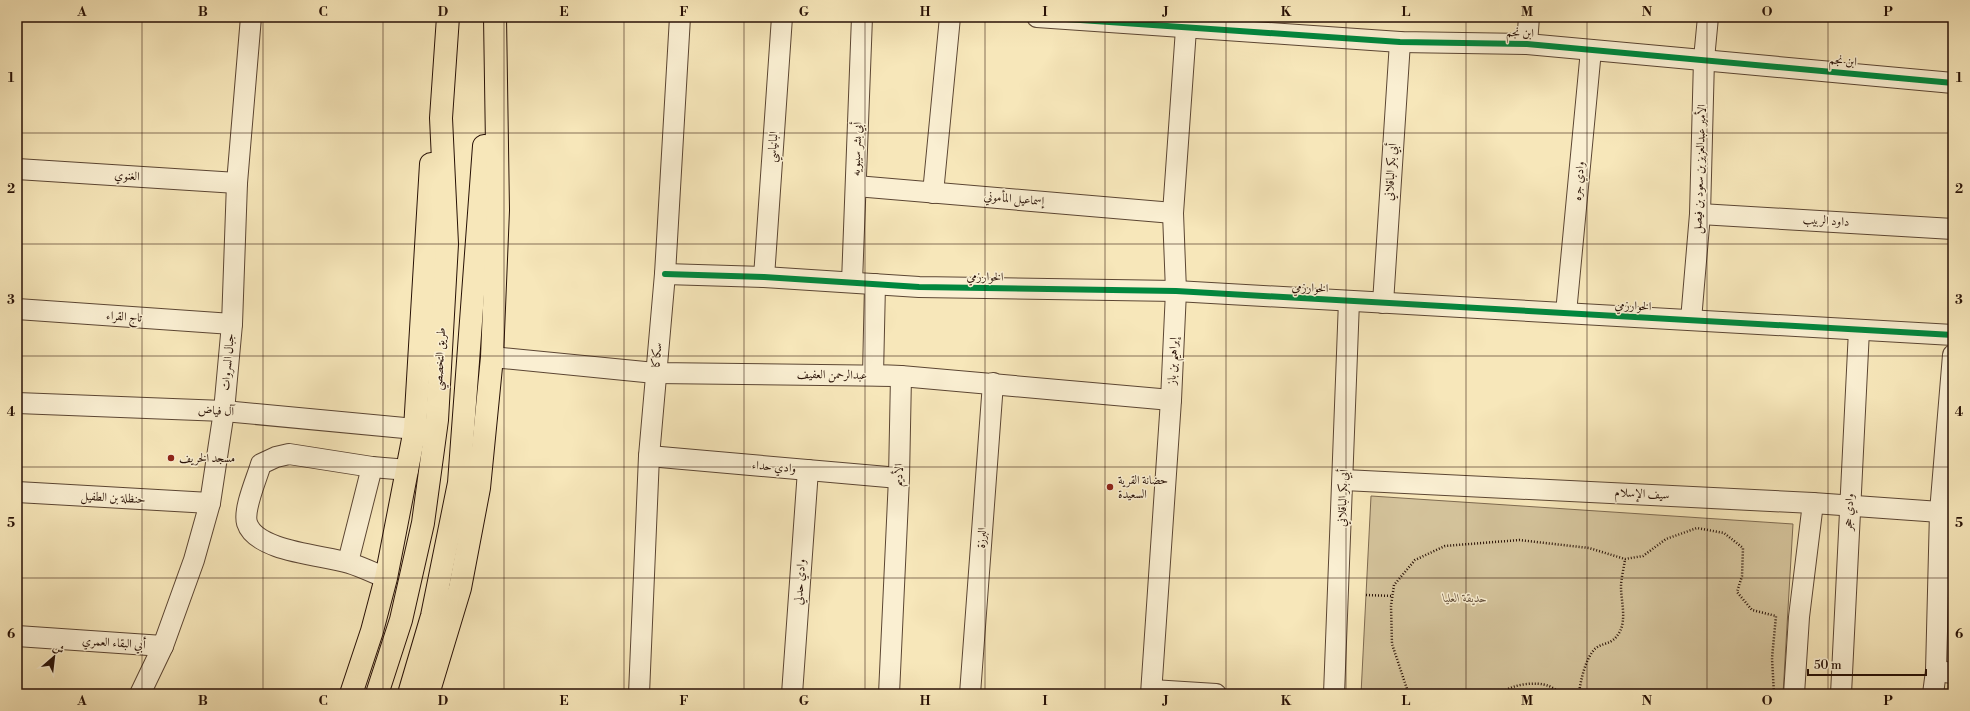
<svg xmlns="http://www.w3.org/2000/svg" width="1970" height="711" font-family="'Libre Bodoni',Amiri,serif">
	<style>
		.green { fill: #d4c39b; stroke: #7e6a50 }
		.lines { fill: none; stroke-linecap: round; stroke-linejoin: round }
		.minor-casing { stroke: #5c4633; stroke-width: 22 }
		.major-casing { stroke: #281106; stroke-width: 24 }
		.path { stroke: #281106; stroke-width: 2.5; stroke-dasharray: 1 2; stroke-linecap: butt }
		.minor { stroke: #faefd2; stroke-width: 20 }
		.major { stroke: #f7e7ba; stroke-width: 22 }
		.cycleway-casing { stroke: #faefd2; stroke-width: 8 }
		.cycleway { stroke: #00873e; stroke-width: 6 }
		.grid { fill: none; stroke: #281106; stroke-width: 1; stroke-opacity: 0.55 }
		.poi-dot { fill: #8f2418; stroke: #faefd2; stroke-width: 1.5 }
		.labels { text-anchor: middle; dominant-baseline: central; stroke-width: 3; stroke-linejoin: round; paint-order: stroke }
		.street-label { font-size: 12px; fill: #281106; stroke: #faefd2 }
		.poi-label { font-size: 12px; fill: #281106; stroke: #faefd2; text-anchor: start }
		.park-label { font-size: 12px; font-style: italic; fill: #644f3a; stroke: #faefd2 }
		.neatline { fill: none; stroke: #281106; stroke-width: 1.5 }
		.grid-label { font-size: 13px; text-anchor: middle; font-weight: bold; fill: #281106 }
	</style>
	<rect width="100%" height="100%" fill="#f7e7ba"/>
	<filter id="stains"><feTurbulence type="fractalNoise" baseFrequency=".005" numOctaves="4"/><feColorMatrix values="0 0 0 0 .2 0 0 0 0 .09 0 0 0 0 .02 0 0 0 .5 -.17"/></filter>
	<radialGradient id="worn" r=".72"><stop offset=".6" stop-color="#630" stop-opacity="0"/><stop offset="1" stop-color="#630" stop-opacity=".3"/></radialGradient>
	<path class="green" d="M1371,496L1793,524L1783,694H1361Z"/>
	<g class="lines">
		<defs>
			<g id="minor">
				<path d="M1037,17L1400,42L1527,44L1953,83"/>
				<path d="M1527,44L1529,17"/>
				<path d="M17,169L237,183"/>
				<path d="M856,186L1173,213"/>
				<path d="M933,193L950,17"/>
				<path d="M1700,214L1953,229"/>
				<path d="M665,274L764,277L919,287L1176,291L1953,335"/>
				<path d="M764,277L782,17"/>
				<path d="M852,282L862,17"/>
				<path d="M875,284L873,375L901,376L899,478L889,694"/>
				<path d="M1383,303L1400,42"/>
				<path d="M17,309L232,324"/>
				<path d="M1566,313L1591,50"/>
				<path d="M1691,320L1700,214L1704,59L1708,17"/>
				<path d="M492,357L655,373L901,376L1171,400"/>
				<path d="M17,403L224,411L415,429"/>
				<path d="M649,456L899,478"/>
				<path d="M1344,480L1813,503L1940,512"/>
				<path d="M17,492L210,503"/>
				<path d="M348,562L372,467"/>
				<path d="M386,578C374,573 362,567 349,563C324,555 256,552 247,523C243,509 257,478 261,464L276,457L289,454L372,467L408,470"/>
				<path d="M17,636L163,646"/>
				<path d="M1936,671L1953,673"/>
				<path d="M1152,690L1216,694"/>
				<path d="M140,694L163,646L194,560L210,503L224,411L232,324L237,183L251,17"/>
				<path d="M639,694L649,456L665,274L680,17"/>
				<path d="M792,694L808,470"/>
				<path d="M970,694L993,383"/>
				<path d="M1151,694L1171,400L1176,291L1173,213L1186,29"/>
				<path d="M1334,694L1349,301"/>
				<path d="M1794,694L1799,617L1813,503"/>
				<path d="M1841,694L1859,330"/>
				<path d="M1933,694L1936,671L1940,512L1953,355"/>
			</g>
			<g id="major">
				<path d="M351,694L372,631L386,578L415,429L431,164"/>
				<path d="M377,694L401,620L423,523L437,420L447,244L441,118L448,17"/>
				<path d="M409,694L432,616L459,483L484,146"/>
				<path d="M428,694L460,588L479,488L492,357L498,210L495,17"/>
			</g>
		</defs>
		<use href="#minor" class="minor-casing"/>
		<use href="#major" class="major-casing"/>
		<g class="path">
			<path d="M1366,595L1392,596"/>
			<path d="M1405,694L1407,689L1392,644L1391,606L1394,585L1415,560L1445,546L1519,540L1589,548L1625,559L1643,556L1666,539L1697,528L1724,533L1743,548L1742,576L1737,592L1752,610L1776,616L1772,658L1774,694"/>
			<path d="M1501,694C1510,684 1537,681 1549,686C1554,688 1558,692 1563,694"/>
			<path d="M1579,694C1580,682 1586,656 1596,648C1604,642 1612,645 1619,633C1627,620 1621,601 1621,587C1621,578 1624,568 1625,559"/>
		</g>
		<use href="#minor" class="minor"/>
		<use href="#major" class="major"/>
		<defs>
			<g id="cycleway">
				<path d="M1037,17L1400,42L1527,44L1953,83"/>
				<path d="M665,274L764,277L919,287L1176,291L1953,335"/>
			</g>
		</defs>
		<use href="#cycleway" class="cycleway-casing"/>
		<use href="#cycleway" class="cycleway"/>
	</g>
	<path class="grid" d="M142,17V694M263,17V694M383,17V694M504,17V694M624,17V694M744,17V694M865,17V694M985,17V694M1105,17V694M1226,17V694M1346,17V694M1466,17V694M1587,17V694M1707,17V694M1828,17V694M17,133H1953M17,244H1953M17,356H1953M17,467H1953M17,578H1953"/>
	<g class="poi-dot">
		<circle cx="171" cy="458" r="4"/>
		<circle cx="1110" cy="487" r="4"/>
	</g>
	<g class="labels">
		<g class="street-label">
			<text transform="translate(1520 33) rotate(2)">ابن نجم</text>
			<text transform="translate(1843 61) rotate(5)">ابن نجم</text>
			<text transform="translate(773 147) rotate(-86)">البانياسي</text>
			<text transform="translate(857 149) rotate(-88)">أبي بشر سيبويه</text>
			<text transform="translate(1700 169) rotate(-88)">الأمير عبدالعزيز بن سعود بن فيصل</text>
			<text transform="translate(1391 172) rotate(-86)">أبي بكر الباقلاني</text>
			<text transform="translate(127 176) rotate(4)">الغنوي</text>
			<text transform="translate(1579 181) rotate(-85)">وادي جره</text>
			<text transform="translate(1014 199) rotate(5)">إسماعيل المأموني</text>
			<text transform="translate(1826 221) rotate(3)">داود الربيب</text>
			<text transform="translate(985 277) rotate(1)">الخوارزمي</text>
			<text transform="translate(1310 288) rotate(3)">الخوارزمي</text>
			<text transform="translate(1633 306) rotate(3)">الخوارزمي</text>
			<text transform="translate(124 317) rotate(4)">تاج القراء</text>
			<text transform="translate(657 355) rotate(-85)">سكاكا</text>
			<text transform="translate(440 359) rotate(-87)">طريق التخصصي</text>
			<text transform="translate(1173 361) rotate(-87)">إبراهيم بن باز</text>
			<text transform="translate(228 362) rotate(-85)">جبال السروات</text>
			<text transform="translate(832 375) rotate(1)">عبدالرحمن العفيف</text>
			<text transform="translate(216 411) rotate(3)">آل فياض</text>
			<text transform="translate(774 467) rotate(5)">وادي حداء</text>
			<text transform="translate(899 475) rotate(-88)">الأديم</text>
			<text transform="translate(1642 494) rotate(3)">سيف الإسلام</text>
			<text transform="translate(113 498) rotate(3)">حنظلة بن الطفيل</text>
			<text transform="translate(1343 498) rotate(-88)">أبي بكر الباقلاني</text>
			<text transform="translate(1849 512) rotate(-87)">وادي حجر</text>
			<text transform="translate(982 538) rotate(-86)">البرزة</text>
			<text transform="translate(800 582) rotate(-86)">وادي حدلي</text>
			<text transform="translate(114 643) rotate(4)">أبي البقاء العمري</text>
		</g>
		<g class="poi-label">
			<text x="179" y="458">مسجد الخريف</text>
			<text x="1118" y="480">حضانة القرية<tspan x="1118" dy="14">السعيدة</tspan></text>
		</g>
		<g class="park-label">
			<text x="1465" y="598">حديقة العليا</text>
		</g>
	</g>
	<rect width="1970" height="711" fill="none" stroke="#f7e7ba" stroke-width="44"/>
	<g transform="translate(54 657) rotate(28)" stroke="#faefd2" stroke-width="3" paint-order="stroke">
	<path d="M0-3L7 15L0 10L-7 15Z" fill="#281106"/>
	<text y="-6" font-size="11" font-weight="bold" text-anchor="middle" fill="#281106">ش</text>
	</g>
	<path d="M1808 669v6h118v-6" fill="none" stroke="#281106" stroke-width="2"/>
	<text x="1814" y="669" font-size="12" fill="#281106" stroke="#faefd2" stroke-width="3" paint-order="stroke">50 m</text>
	<rect x="22" y="22" width="1926" height="667" class="neatline"/>
	<g class="grid-label">
		<text x="82" y="16">A</text>
		<text x="203" y="16">B</text>
		<text x="323" y="16">C</text>
		<text x="443" y="16">D</text>
		<text x="564" y="16">E</text>
		<text x="684" y="16">F</text>
		<text x="804" y="16">G</text>
		<text x="925" y="16">H</text>
		<text x="1045" y="16">I</text>
		<text x="1166" y="16">J</text>
		<text x="1286" y="16">K</text>
		<text x="1406" y="16">L</text>
		<text x="1527" y="16">M</text>
		<text x="1647" y="16">N</text>
		<text x="1767" y="16">O</text>
		<text x="1888" y="16">P</text>
		<text x="11" y="82">1</text>
		<text x="1959" y="82">1</text>
		<text x="11" y="193">2</text>
		<text x="1959" y="193">2</text>
		<text x="11" y="304">3</text>
		<text x="1959" y="304">3</text>
		<text x="11" y="416">4</text>
		<text x="1959" y="416">4</text>
		<text x="11" y="527">5</text>
		<text x="1959" y="527">5</text>
		<text x="11" y="638">6</text>
		<text x="1959" y="638">6</text>
		<text x="82" y="705">A</text>
		<text x="203" y="705">B</text>
		<text x="323" y="705">C</text>
		<text x="443" y="705">D</text>
		<text x="564" y="705">E</text>
		<text x="684" y="705">F</text>
		<text x="804" y="705">G</text>
		<text x="925" y="705">H</text>
		<text x="1045" y="705">I</text>
		<text x="1166" y="705">J</text>
		<text x="1286" y="705">K</text>
		<text x="1406" y="705">L</text>
		<text x="1527" y="705">M</text>
		<text x="1647" y="705">N</text>
		<text x="1767" y="705">O</text>
		<text x="1888" y="705">P</text>
	</g>
	<rect width="100%" height="100%" filter="url(#stains)"/>
	<rect width="100%" height="100%" fill="url(#worn)"/>
</svg>
